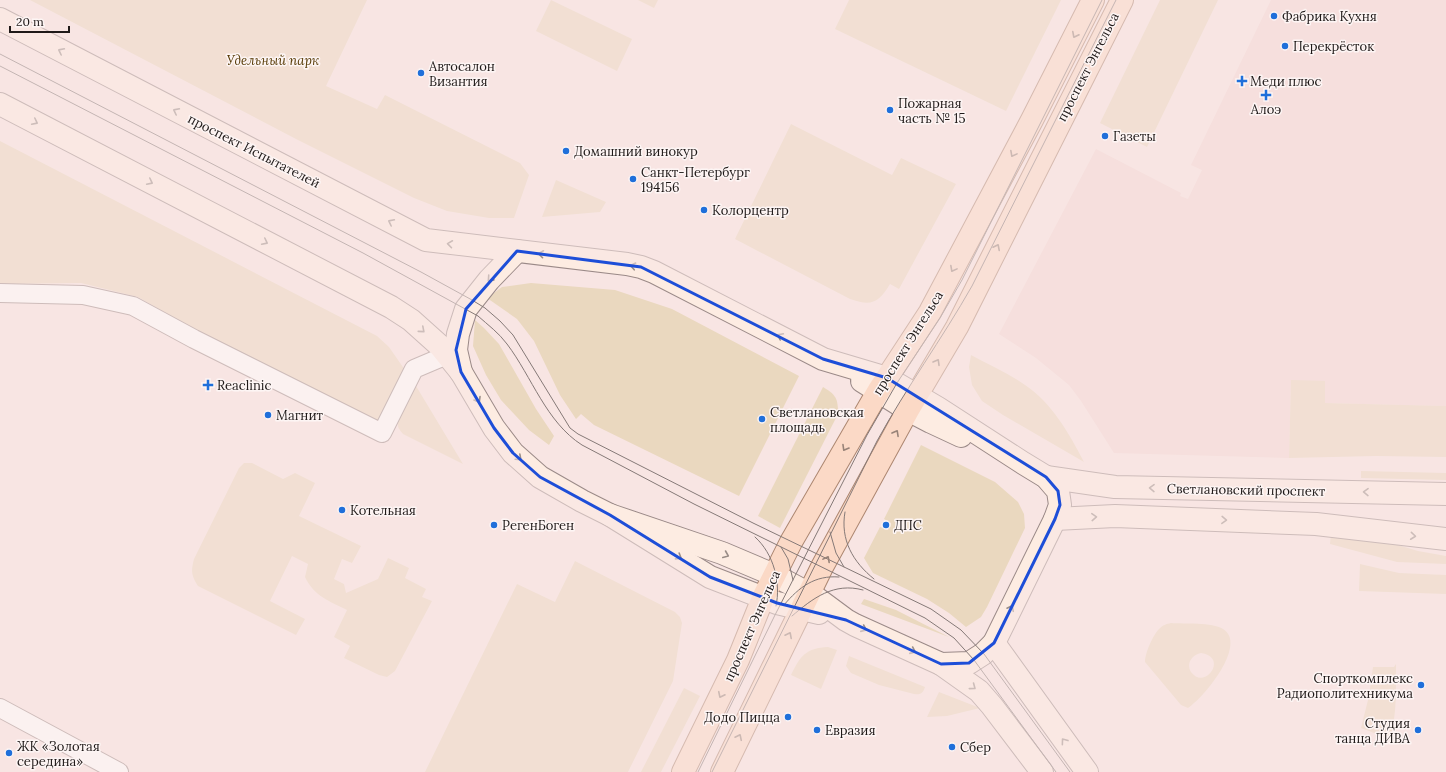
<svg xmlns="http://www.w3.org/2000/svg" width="1446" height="772" font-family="Lora,serif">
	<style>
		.built { fill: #f3d7d4 }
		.green { fill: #ead8bf; fill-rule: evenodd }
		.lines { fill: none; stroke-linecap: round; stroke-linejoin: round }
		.minor-casing { stroke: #9b8a88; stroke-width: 20 }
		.secondary-casing { stroke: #9b8a88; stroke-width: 24 }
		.primary-casing { stroke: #ac8670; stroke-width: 24 }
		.minor { stroke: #fff; stroke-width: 18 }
		.secondary { stroke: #fdece2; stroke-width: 22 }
		.primary { stroke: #fbd9c6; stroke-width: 22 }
		.tram { stroke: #857977; stroke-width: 1 }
		.oneway { stroke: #988378 }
		.oneway2 { stroke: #998d87 }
		.marked { fill: none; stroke: #1d4ed8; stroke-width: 3; stroke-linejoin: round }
		.poi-dot { fill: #1f6fda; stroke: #fdf5f4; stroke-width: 1.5 }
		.labels { text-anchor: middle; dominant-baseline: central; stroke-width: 3; stroke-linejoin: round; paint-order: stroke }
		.poi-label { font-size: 13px; fill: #1f1918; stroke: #fdf5f4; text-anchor: start }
		.park-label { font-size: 13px; font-style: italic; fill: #573a05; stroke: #fdf5f4 }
		.street-label { font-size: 13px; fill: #1f1918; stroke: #fdf5f4 }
	</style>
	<rect width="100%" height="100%" fill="#f8e5e3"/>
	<path class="built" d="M1271,0H1446V406L1325,403L1291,380L1289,458L1114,453L1081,401L1069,385L1036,358L999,334L1096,149L1181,193L1180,196L1188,199L1202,170L1191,165Z"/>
	<g class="green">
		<path d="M30,0H367L326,86L377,109L385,95L520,163L529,175L514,218H489L447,211L414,198L296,139Z"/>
		<path d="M551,0L632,39L617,71L536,31Z"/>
		<path d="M638,0H658L654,8Z"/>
		<path d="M849,0H1061L1006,111L835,29Z"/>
		<path d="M1160,0H1218L1147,147L1100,123Z"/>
		<path d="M791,124L892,175L901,158L956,184L899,289L890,284C878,304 871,306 850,299L735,239Z"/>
		<path d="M0,141L377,336L389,347L405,370L379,422L206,336L138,297L81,283L0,284Z"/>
		<path d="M556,180L606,202L600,212L542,217Z"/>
		<path d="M531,283L615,290L672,309L799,376L739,496L594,425L581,414L576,419L560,395L534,341L517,319L487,298L502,287Z"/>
		<path d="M475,320L484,328L499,344L536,409L554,436L549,445L529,430L501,400L486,375L473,346Z"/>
		<path d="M971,355C989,365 1008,373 1025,385C1052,403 1069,433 1084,462L1003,415L982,401L972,385L969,367Z"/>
		<path d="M1291,380L1325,381V403L1446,406V457L1376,456L1289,458Z"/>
		<path d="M416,386L463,464L403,434C399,429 397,427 398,421Z"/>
		<path d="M823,387C836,395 838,398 838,414L780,528L758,516Z"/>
		<path d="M921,445L995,482L1018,502L1024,514L1025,528L987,607L981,617L966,627L949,613L927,599L873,573L864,558L880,527L888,530L891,523L884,519Z"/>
		<path d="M244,463H252L283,479L295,473L315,483L299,516L361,546L352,563L342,559L334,579L344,584L346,593L378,579L388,558L409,568L405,578L426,589L422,597L432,601L395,671L387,677L379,675L344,658L350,646L334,637L347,610C329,601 314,596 305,577L308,564L292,556L270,601L305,619L296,635L198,586C191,575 191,571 194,559L239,468Z"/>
		<path d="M1361,471L1446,473V480L1361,478Z"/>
		<path d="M1331,534L1378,539L1418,551L1446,556V564L1397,562L1330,544Z"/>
		<path d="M575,561L675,612L680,617L682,623L673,681L628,772H425L517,584L555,602Z"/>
		<path d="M1360,564L1399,573L1446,575V594L1359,591Z"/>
		<path d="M864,599L896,610L949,637L861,604Z"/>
		<path d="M1171,623C1185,624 1212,622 1223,629C1248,644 1204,698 1188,708L1181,705L1145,662C1145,653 1153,635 1159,629C1163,625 1166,624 1171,623ZM1201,653C1229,657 1205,691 1191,672C1186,663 1192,655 1201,653Z"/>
		<path d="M828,647L837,650L821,689L791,675C800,656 806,648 828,647Z"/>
		<path d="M849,656L925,687C923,693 921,695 914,694L879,685L851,673L846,666Z"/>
		<path d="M1396,664C1396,690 1397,714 1390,739L1361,728L1369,696L1373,667H1394Z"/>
		<path d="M684,688L700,696L661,772H641Z"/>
		<path d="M939,692L980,708L947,716L927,717Z"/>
	</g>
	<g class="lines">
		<defs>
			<g id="minor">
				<path d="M0,293L83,295L133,306L194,339L382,433L414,369L447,355"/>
				<path d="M0,708L119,772"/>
			</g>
			<g id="secondary">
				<path d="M0,19L426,240L627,264L641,267L654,272L823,359L887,378L938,408L1023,463L1046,477L1058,491L1060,505L1055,519L994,643L983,654L969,663L941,664L855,625L846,620L815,597L774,575L722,553L610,515"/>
				<path d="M0,104L391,307L411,320L440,346L461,372L494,428L513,453L540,477L582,501L610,515L710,577L777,603L819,613"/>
				<path d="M461,372L456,350L458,334L466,309L489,280L517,251"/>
				<path d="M862,381L908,410L931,422L961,436"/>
				<path d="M1046,477L1115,487L1446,494"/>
				<path d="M1055,519L1115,516L1316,524L1446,539"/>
				<path d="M994,643L1087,772"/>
				<path d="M941,664L979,691L992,706L1042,772"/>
			</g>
			<g id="primary">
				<path d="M683,772L738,660L763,598L791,542L879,390L930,312L1032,120L1093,0"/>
				<path d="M722,772L822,567L908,410L957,327L1122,0"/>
			</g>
		</defs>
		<use href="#minor" class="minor-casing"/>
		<use href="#secondary" class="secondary-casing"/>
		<use href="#primary" class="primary-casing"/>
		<use href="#minor" class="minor"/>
		<use href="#secondary" class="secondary"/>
		<use href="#primary" class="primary"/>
		<g class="tram">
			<path d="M0,54L421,272L472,300L485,308L500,321L513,335L570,428L578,434L753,523L931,609L961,630L984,654L1070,772"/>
			<path d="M0,66L363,253L478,316C488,325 499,333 507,344C532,377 546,422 582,445L694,504L925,618L954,638L974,660L1056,772"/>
			<path d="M845,512C840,540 853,562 874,579"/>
			<path d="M830,532L836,553L844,567"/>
			<path d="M755,537C774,554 781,583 776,606"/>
			<path d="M781,547L788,559L793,580"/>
			<path d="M784,605C799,587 815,575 839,577"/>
			<path d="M792,616C813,598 834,582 863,590"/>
			<path d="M698,772L775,615L867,435L897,383L940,318L962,280L1102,0"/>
			<path d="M712,772L877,441C906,388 942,339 972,286L1116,0"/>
		</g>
	</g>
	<defs><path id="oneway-chevron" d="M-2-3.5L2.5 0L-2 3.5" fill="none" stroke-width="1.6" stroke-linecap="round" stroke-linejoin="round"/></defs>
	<g class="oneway">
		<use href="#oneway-chevron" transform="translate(1075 35) rotate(117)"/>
		<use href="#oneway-chevron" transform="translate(1013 154) rotate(118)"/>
		<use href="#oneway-chevron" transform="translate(997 247) rotate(-63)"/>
		<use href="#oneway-chevron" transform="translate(953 269) rotate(118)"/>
		<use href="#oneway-chevron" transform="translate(937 362) rotate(-60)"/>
		<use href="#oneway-chevron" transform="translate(896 433) rotate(-61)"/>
		<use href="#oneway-chevron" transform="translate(845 448) rotate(120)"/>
		<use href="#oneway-chevron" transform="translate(827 559) rotate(-62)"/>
		<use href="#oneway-chevron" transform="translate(789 635) rotate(-63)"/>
		<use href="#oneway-chevron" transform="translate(721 695) rotate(116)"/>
		<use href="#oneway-chevron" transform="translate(739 737) rotate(-64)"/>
	</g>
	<g class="oneway2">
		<use href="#oneway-chevron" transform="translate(61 51) rotate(-153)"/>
		<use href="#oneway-chevron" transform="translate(176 111) rotate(-153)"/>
		<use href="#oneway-chevron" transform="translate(35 122) rotate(27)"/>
		<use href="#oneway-chevron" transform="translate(150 182) rotate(27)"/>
		<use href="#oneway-chevron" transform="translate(391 222) rotate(-153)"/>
		<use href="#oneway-chevron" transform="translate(265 242) rotate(27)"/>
		<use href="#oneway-chevron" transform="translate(450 244) rotate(-172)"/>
		<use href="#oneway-chevron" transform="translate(541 254) rotate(-173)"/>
		<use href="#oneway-chevron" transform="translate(633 266) rotate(-168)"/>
		<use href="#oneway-chevron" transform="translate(490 279) rotate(132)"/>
		<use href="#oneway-chevron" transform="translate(422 330) rotate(41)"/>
		<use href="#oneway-chevron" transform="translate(780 336) rotate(-153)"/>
		<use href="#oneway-chevron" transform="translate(478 400) rotate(60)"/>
		<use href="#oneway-chevron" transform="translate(519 458) rotate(42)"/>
		<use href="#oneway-chevron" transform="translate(1152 488) rotate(-179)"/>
		<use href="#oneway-chevron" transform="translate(1366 492) rotate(-179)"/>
		<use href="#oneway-chevron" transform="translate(1094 517) rotate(-3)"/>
		<use href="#oneway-chevron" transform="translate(1224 520) rotate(2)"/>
		<use href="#oneway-chevron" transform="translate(1413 536) rotate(6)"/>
		<use href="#oneway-chevron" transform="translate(726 555) rotate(23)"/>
		<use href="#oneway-chevron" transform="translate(679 557) rotate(32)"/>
		<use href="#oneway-chevron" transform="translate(1011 608) rotate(-64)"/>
		<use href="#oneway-chevron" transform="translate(864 629) rotate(24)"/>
		<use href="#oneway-chevron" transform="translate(913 651) rotate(24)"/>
		<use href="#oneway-chevron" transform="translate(973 687) rotate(37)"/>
		<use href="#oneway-chevron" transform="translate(1064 741) rotate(-126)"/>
	</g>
	<path d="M0 0H1446V772H0ZM517,251L641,267L823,359L887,378L1046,477L1058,491L1060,505L1055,519L994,643L969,663L941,664L846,620L777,603L710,577L610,515L540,477L513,453L494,428L461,372L456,350L466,309Z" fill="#f8e5e3" fill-opacity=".55" fill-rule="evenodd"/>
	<path class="marked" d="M517,251L641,267L823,359L887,378L1046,477L1058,491L1060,505L1055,519L994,643L969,663L941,664L846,620L777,603L710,577L610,515L540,477L513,453L494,428L461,372L456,350L466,309Z"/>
	<g class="poi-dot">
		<circle cx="1274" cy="16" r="4"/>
		<circle cx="1285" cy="46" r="4"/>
		<circle cx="421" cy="73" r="4"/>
		<path d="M1240 75h4v4h4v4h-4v4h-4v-4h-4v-4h4z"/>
		<path d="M1264 89h4v4h4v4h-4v4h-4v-4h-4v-4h4z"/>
		<circle cx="890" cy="110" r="4"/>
		<circle cx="1105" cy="136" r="4"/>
		<circle cx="566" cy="151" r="4"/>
		<circle cx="633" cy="179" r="4"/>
		<circle cx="704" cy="210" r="4"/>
		<path d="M206 379h4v4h4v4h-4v4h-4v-4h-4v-4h4z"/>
		<circle cx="268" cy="415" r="4"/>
		<circle cx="762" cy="419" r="4"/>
		<circle cx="342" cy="510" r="4"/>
		<circle cx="494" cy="525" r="4"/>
		<circle cx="886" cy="525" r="4"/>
		<circle cx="1421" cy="685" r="4"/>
		<circle cx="788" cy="717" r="4"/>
		<circle cx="817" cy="730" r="4"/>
		<circle cx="1418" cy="730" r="4"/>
		<circle cx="952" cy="747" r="4"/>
		<circle cx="9" cy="753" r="4"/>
	</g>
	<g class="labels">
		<g class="poi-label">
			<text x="1282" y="16">Фабрика Кухня</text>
			<text x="1293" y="46">Перекрёсток</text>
			<text x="429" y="66">Автосалон<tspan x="429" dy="15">Византия</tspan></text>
			<text x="1250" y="81">Меди плюс</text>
			<text x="898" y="103">Пожарная<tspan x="898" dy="15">часть № 15</tspan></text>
			<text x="1266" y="109" text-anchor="middle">Алоэ</text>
			<text x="1113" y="136">Газеты</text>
			<text x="574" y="151">Домашний винокур</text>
			<text x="641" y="172">Санкт-Петербург<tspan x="641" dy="15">194156</tspan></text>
			<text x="712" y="210">Колорцентр</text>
			<text x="217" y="385">Reaclinic</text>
			<text x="770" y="412">Светлановская<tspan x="770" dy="15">площадь</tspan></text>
			<text x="276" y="415">Магнит</text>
			<text x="350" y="510">Котельная</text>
			<text x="502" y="525">РегенБоген</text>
			<text x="894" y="525">ДПС</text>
			<text x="1413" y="678" text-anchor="end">Спорткомплекс<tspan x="1413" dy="15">Радиополитехникума</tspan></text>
			<text x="780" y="717" text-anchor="end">Додо Пицца</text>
			<text x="1410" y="723" text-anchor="end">Студия<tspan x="1410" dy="15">танца ДИВА</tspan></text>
			<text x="825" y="730">Евразия</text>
			<text x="17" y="746">ЖК «Золотая<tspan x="17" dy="15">середина»</tspan></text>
			<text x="960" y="747">Сбер</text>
		</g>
		<g class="park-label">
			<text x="273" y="60">Удельный парк</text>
		</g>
		<g class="street-label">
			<text transform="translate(1088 67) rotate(-63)">проспект Энгельса</text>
			<text transform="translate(254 151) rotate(27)">проспект Испытателей</text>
			<text transform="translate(908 343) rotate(-58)">проспект Энгельса</text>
			<text transform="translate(1246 490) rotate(1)">Светлановский проспект</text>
			<text transform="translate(752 626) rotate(-66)">проспект Энгельса</text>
		</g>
	</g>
	<path d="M10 26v6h59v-6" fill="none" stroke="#1f1918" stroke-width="2"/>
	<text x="16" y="26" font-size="12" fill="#1f1918" stroke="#fdf5f4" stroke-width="3" paint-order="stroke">20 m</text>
</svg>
